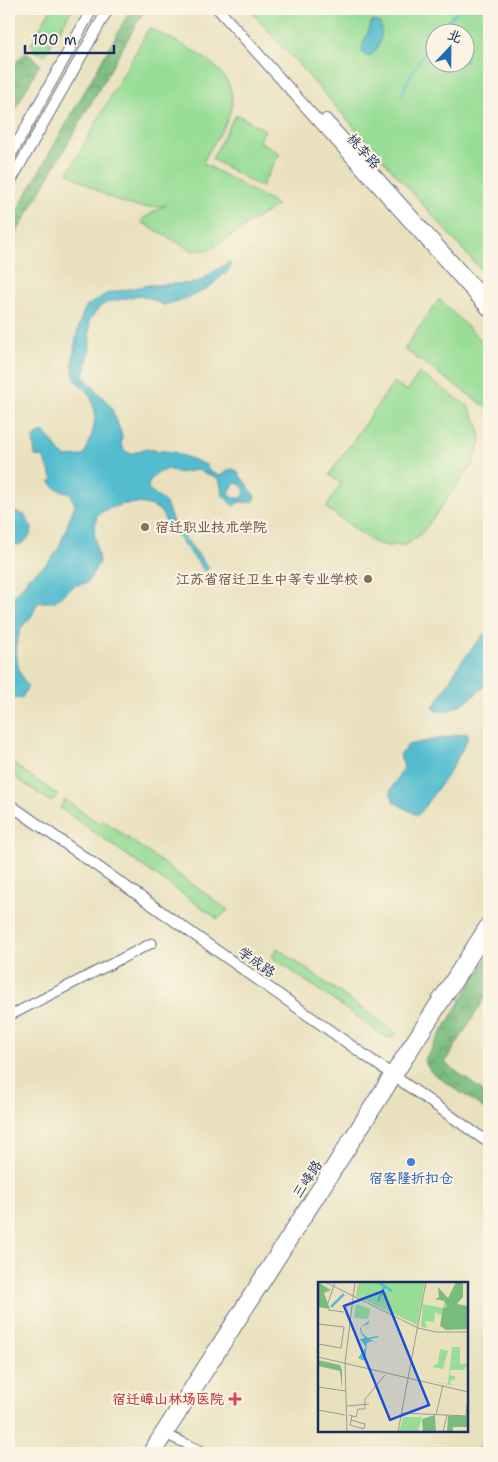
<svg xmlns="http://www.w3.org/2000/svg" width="498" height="1462" font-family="'Shantell Sans','LXGW WenKai TC',sans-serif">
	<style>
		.green { fill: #97dd95; stroke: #59867a; fill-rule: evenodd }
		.forest { fill: url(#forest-crowns); stroke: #4a766e }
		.water { fill: #53bdcf; stroke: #377696; fill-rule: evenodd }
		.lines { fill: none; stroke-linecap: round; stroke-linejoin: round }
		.stream { stroke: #53bdcf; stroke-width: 2 }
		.minor-casing { stroke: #636d80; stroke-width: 11 }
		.major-casing { stroke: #636d80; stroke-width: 12 }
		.minor { stroke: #fff; stroke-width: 9 }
		.major { stroke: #fff; stroke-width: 10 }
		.education-dot { fill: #8d6e63; stroke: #fcf5e5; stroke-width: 2 }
		.shop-dot { fill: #3f7fe0; stroke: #fcf5e5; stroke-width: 2 }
		.health-dot { fill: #e0444e; stroke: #fcf5e5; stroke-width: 2 }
		.labels { text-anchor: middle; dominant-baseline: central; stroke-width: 4; stroke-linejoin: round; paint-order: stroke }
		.street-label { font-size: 14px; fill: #1b2f5e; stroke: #fcf5e5 }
		.education-label { font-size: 14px; font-weight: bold; fill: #785e54; stroke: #fcf5e5; text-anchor: start }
		.shop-label { font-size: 14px; font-weight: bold; fill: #366cbe; stroke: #fcf5e5 }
		.health-label { font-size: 14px; font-weight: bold; fill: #be3a42; stroke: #fcf5e5; text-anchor: end }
		.inset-river { fill: none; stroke: #53bdcf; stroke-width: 2.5 }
		.inset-road { fill: none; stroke: #979a98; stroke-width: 1 }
		.view { fill: #1d4ed8; fill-opacity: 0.15; stroke: #1d4ed8; stroke-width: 2.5 }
		.inset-edge { fill: none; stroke: #1b2f5e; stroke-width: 2.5 }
	</style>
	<defs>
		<pattern id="forest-crowns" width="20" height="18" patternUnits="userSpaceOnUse" patternTransform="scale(1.25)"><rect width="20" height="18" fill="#79bc7e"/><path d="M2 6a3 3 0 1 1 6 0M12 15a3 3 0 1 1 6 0" fill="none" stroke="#62996a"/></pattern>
	</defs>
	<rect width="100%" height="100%" fill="#fcf5e5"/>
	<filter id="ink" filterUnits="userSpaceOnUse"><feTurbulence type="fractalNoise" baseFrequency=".02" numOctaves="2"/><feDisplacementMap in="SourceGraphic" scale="10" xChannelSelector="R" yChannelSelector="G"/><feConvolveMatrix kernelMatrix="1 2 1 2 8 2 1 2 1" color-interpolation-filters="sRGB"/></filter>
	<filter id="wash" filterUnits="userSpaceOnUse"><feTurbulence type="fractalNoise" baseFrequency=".0096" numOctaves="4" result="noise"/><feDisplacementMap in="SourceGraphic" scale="20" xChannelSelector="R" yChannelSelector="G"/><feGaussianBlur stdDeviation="1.12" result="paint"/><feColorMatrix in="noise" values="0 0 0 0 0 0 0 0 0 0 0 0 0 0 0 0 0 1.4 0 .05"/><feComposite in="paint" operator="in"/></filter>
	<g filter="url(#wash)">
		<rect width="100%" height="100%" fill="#e9e1be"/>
		<g class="green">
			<path d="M51,9H72L45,55L37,52L31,44Z"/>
			<path d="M249,9H489V279ZM436,32H466V62H436Z"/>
			<path d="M149,28C179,44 244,67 230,112C225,130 210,146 203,163L277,205L209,250L193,251L141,222L144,218L166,205C129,215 99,191 68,173Z"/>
			<path d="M238,115L265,130L259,141L280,153L261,187L212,159L234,117Z"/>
			<path d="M439,299L489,348V409L404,349Z"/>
			<path d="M419,373L468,406L478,424L481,440L473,464L422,533L406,545L386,546L373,542L326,508L341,483L329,475L394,382L407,391Z"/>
			<path d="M9,761L58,795L51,802L9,773Z"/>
			<path d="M65,800L100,824L103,820L228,910L218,919L60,808Z"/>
			<path d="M277,948L396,1033L393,1037L387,1038L272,957Z"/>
		</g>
		<g class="forest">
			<path d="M131,9H145L9,246V225Z"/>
			<path d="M27,53L40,64L9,120C9,98 4,64 27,53Z"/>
			<path d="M489,954V991L445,1063L489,1096V1112L431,1072L424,1061Z"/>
			<path d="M489,1432V1453H475Z"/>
		</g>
		<g class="water">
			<path d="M372,21L380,23C384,35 379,50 369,57L363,54L362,48Z"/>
			<path d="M229,262L231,266L226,274H223C207,293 187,299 163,305L150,298L137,296L108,302L98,308L89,321L90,346L84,377L111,407L122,435L121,445L125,451L131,454L144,449L174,452L206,465L208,470L220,476L231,469L236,470L255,496L253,502H240L233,506L223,495L219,479L197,470L177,473L168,469C156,473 149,476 148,489L166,503L173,523L209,568L205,572C194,556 181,542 169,526C164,520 163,512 156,508C140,498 111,505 97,515L94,532L99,562L87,583C68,585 68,592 54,602H40C34,606 35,610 32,615C30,620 24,622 22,627C13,644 15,672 28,686L22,698L9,699V602L27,581L26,579L48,563L58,550L75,505L71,494L55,488L49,482L53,480L44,458L35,456L33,438L39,433H45L64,457L82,456L84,455C93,434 101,413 88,393C85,387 78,385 75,379C69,366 78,324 84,311L87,306L108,293L149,285L196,283ZM234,483L240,484L245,491L243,498H233L229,493Z"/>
			<path d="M15,512L25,515L32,529C29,541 21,547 9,544V514Z"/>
			<path d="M484,634L489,636V682C480,691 445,722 433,708L461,662Z"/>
			<path d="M467,733L468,737C456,764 446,777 429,800C424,806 424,811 417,815L394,802L390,791L404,767L400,755L408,745Z"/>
		</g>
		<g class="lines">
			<g class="stream">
				<path d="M438,32L459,9"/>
				<path d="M401,95L413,70L436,35"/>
			</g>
		</g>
	</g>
	<g filter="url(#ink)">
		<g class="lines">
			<defs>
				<g id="minor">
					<path d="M9,1016L152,943"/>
					<path d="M167,1435L206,1453"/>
				</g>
				<g id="major">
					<path d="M218,9L489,312"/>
					<path d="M326,119L489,301"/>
					<path d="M9,158L92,9"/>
					<path d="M9,184L108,9"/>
					<path d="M9,804L489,1143"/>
					<path d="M147,1453L489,919"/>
					<path d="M156,1453L489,932"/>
				</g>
			</defs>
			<use href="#minor" class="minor-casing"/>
			<use href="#major" class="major-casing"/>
			<use href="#minor" class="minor"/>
			<use href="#major" class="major"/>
		</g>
	</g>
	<g class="education-dot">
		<circle cx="145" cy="527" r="5"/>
		<circle cx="368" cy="579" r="5"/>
	</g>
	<circle class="shop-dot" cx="411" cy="1162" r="5"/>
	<path class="health-dot" d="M232.5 1391.5h5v5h5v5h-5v5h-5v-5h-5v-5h5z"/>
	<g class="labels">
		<g class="street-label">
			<text transform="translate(364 151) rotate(48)">桃李路</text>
			<text transform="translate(257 962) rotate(35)">学成路</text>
			<text transform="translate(307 1179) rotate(-57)">三峰路</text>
		</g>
		<g class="education-label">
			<text x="155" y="527">宿迁职业技术学院</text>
			<text x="358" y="579" text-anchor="end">江苏省宿迁卫生中等专业学校</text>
		</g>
		<g class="shop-label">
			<text x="411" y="1178">宿客隆折扣仓</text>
		</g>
		<g class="health-label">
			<text x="224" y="1399">宿迁嶂山林场医院</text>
		</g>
	</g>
	<g transform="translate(318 1282)">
		<rect width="150" height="150" fill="#e9e1be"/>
		<path d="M40,0H107L99,43L38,14ZM126,21L129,25L125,26L124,33L119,32L118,28L116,40L107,39L109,46L103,45L105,22L125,26ZM38,22L52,27L50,37L36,36ZM134,65H142V82L150,81L146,88H132V93L137,94V98H133L132,102L136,104L109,98L130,102ZM122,67L130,69L125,87L114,85L120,81Z" fill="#97dd95"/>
		<path d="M0,0L13,8L6,11L12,27L0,25ZM138,0H145V15L139,22L149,24L150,21V47L128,48L122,44L125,26L129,25L126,19L117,17L121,15L120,5L130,16ZM0,78L22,83L24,88V108L22,89L0,84ZM117,133L118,150H105L104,137ZM130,134H150V145H135V150H129Z" fill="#79bc7e"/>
		<path d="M85,135H104L100,150H81Z" fill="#97dd95"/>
		<path d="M52,38L50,42L43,45L44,51L50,56L59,54L61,55L52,57L60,62L54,59L49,61L47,79L40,76L48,65L42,57L47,56L43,51L42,46Z" fill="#53bdcf"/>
		<path class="inset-river" d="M60,0L74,9M60,19L66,5M13,25L26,12"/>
		<path class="inset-road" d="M7,0L100,46L118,50H150M9,24L17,0M10,28L26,30M0,42L26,45L23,66L0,62M0,75L150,110M0,105L27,109M29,124L51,122M0,128L27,133M84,131L150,134M31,133L38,135L40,127H47V117L67,93M118,133L125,103M148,133L150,114M33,138L47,142L46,147L32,143L34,134M29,150L27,81L37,0M80,150L108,0M125,150L129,133"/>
		<path class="view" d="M65,9L111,123L72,138L26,24Z"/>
		<rect width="150" height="150" class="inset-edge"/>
	</g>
	<rect width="498" height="1462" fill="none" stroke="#fcf5e5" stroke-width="30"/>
	<g transform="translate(450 48) rotate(22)"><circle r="24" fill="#fcf5e5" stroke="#a2a6af"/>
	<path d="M0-4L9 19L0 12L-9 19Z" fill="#1f6fb2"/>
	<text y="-8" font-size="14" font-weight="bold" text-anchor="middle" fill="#1b2f5e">北</text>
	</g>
	<path d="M25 45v8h89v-8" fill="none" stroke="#1b2f5e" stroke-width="2.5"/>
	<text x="32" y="45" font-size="15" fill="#1b2f5e" stroke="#fcf5e5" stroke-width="4" paint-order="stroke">100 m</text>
</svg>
